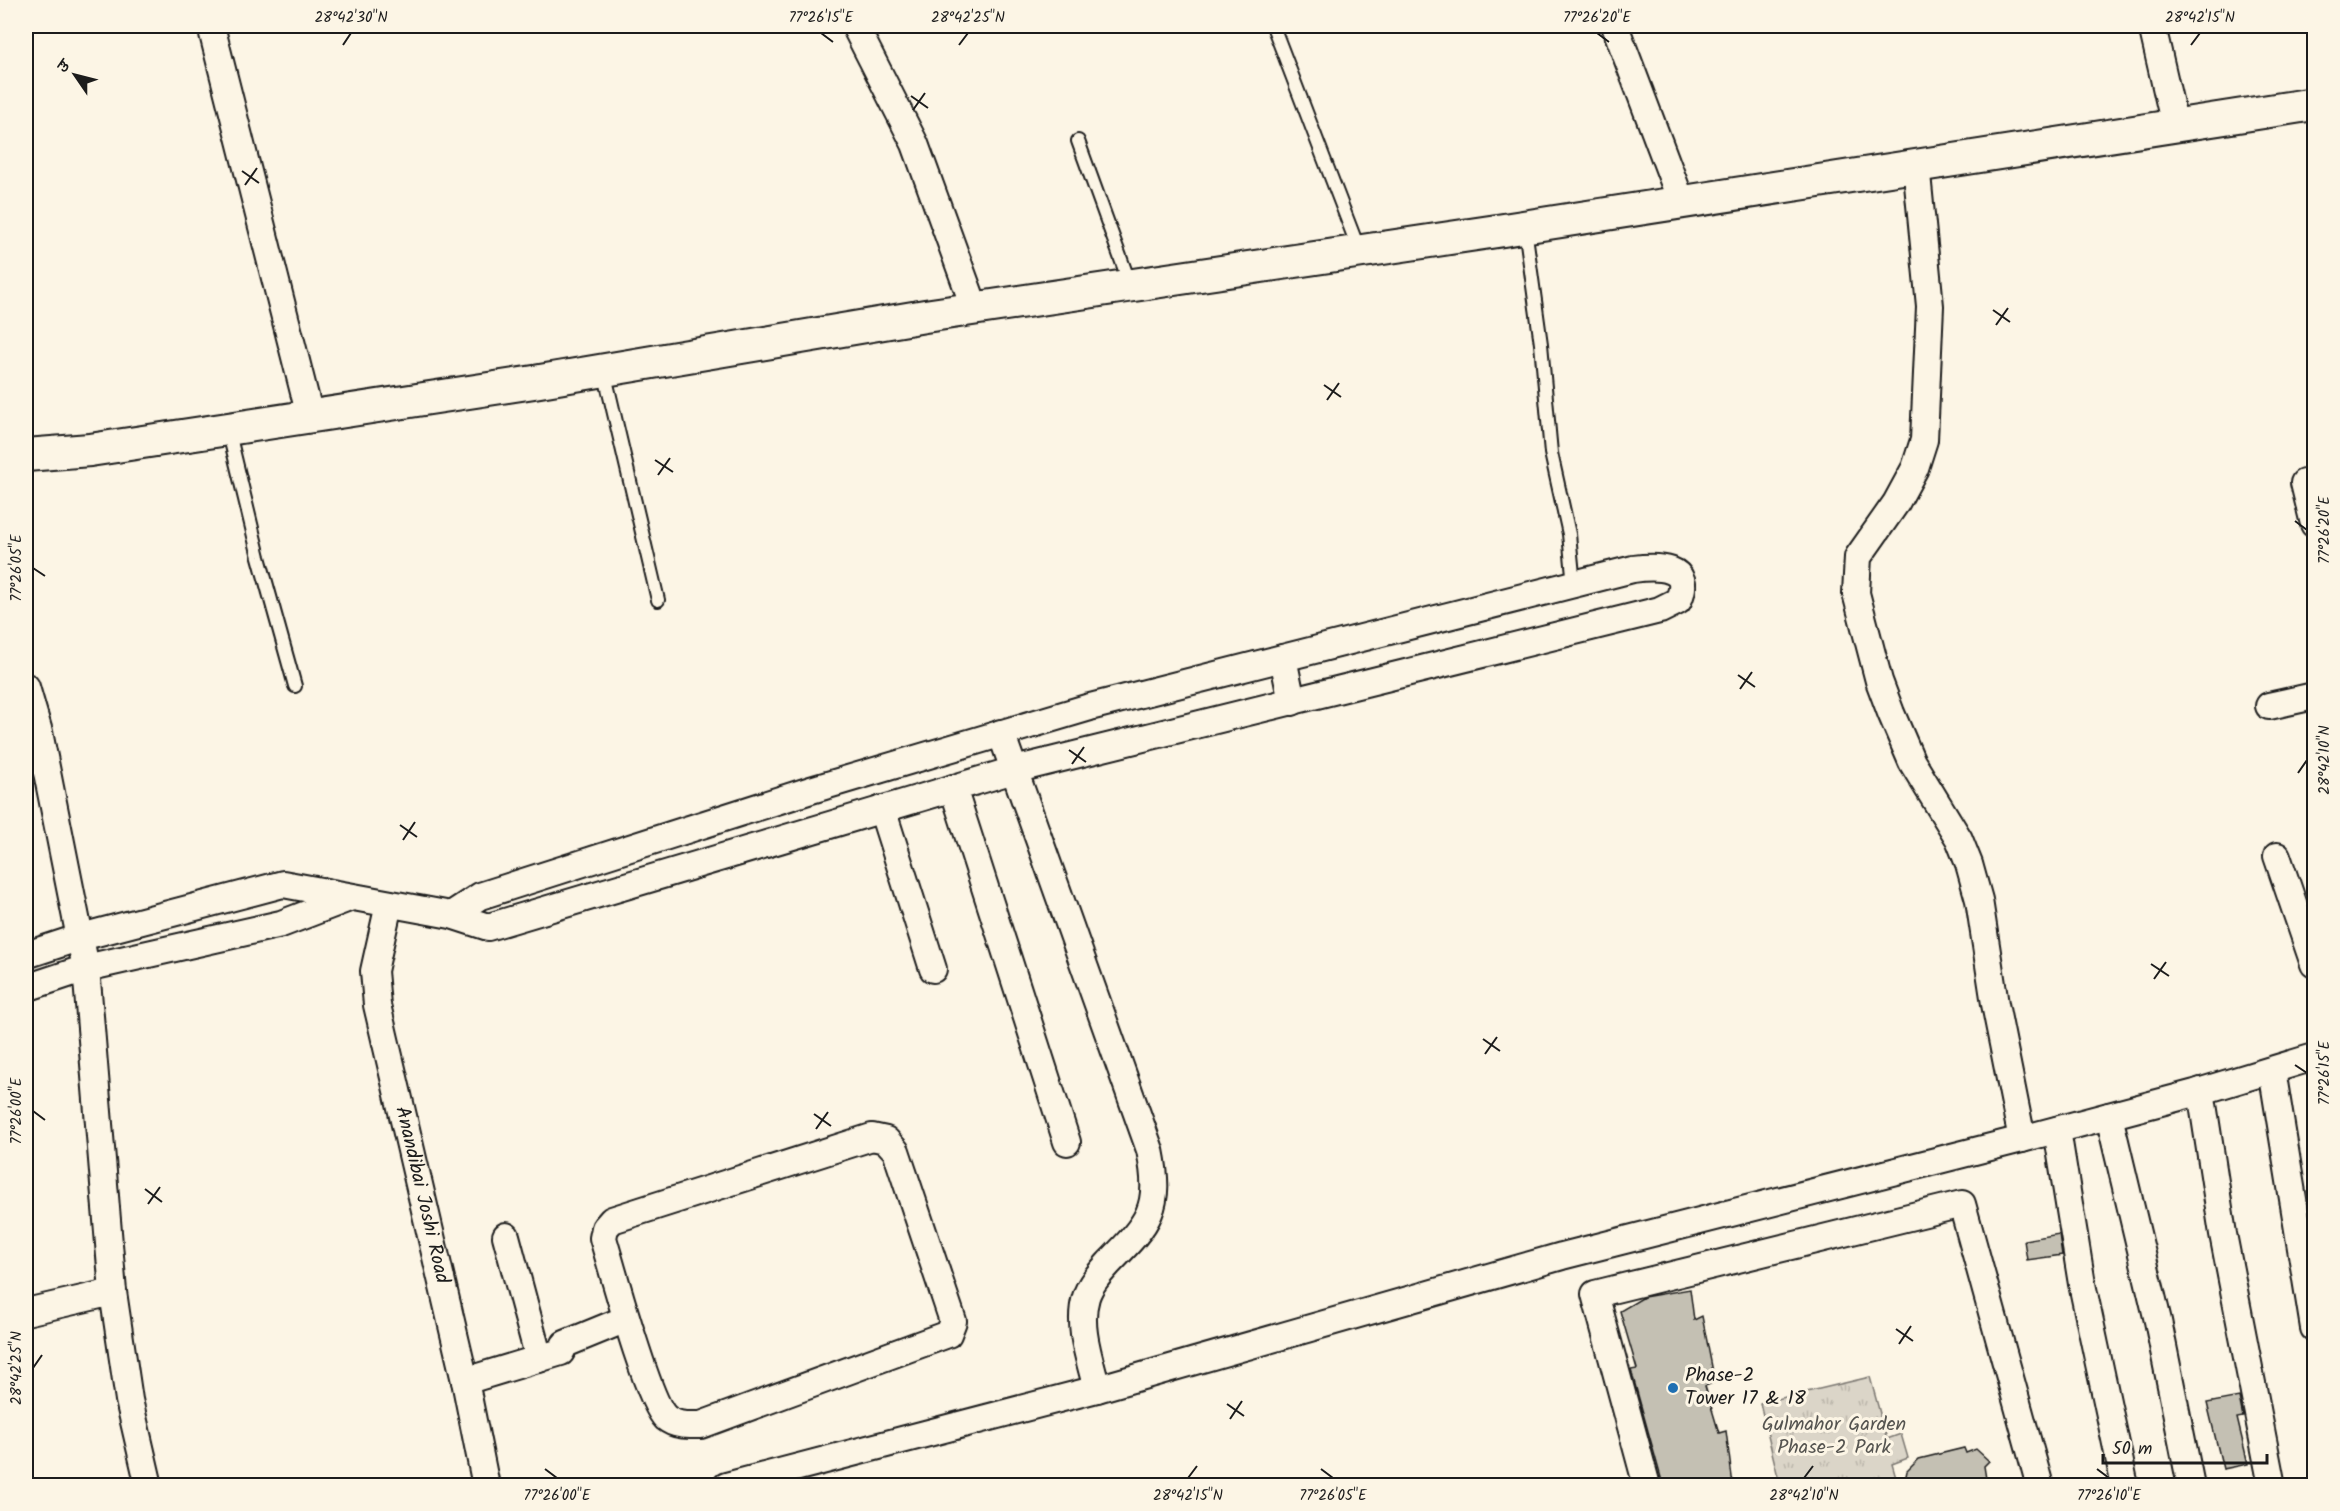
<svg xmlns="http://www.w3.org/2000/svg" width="2340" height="1511" font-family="Kalam,'Playpen Sans Deva',sans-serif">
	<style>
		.park { fill: url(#park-tufts); stroke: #7c7872; stroke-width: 1.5 }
		.building { fill: #c4c0b3; stroke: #1c1c1c; stroke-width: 1.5 }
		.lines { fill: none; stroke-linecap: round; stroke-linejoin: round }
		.service-casing { stroke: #1c1c1c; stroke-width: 16 }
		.minor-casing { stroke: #1c1c1c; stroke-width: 30 }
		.tertiary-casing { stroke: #1c1c1c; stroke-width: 36 }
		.service { stroke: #fcf5e5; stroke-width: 12 }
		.minor { stroke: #fcf5e5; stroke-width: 26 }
		.tertiary { stroke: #fcf5e5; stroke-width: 32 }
		.ticks { fill: none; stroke: #1c1c1c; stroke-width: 2 }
		.poi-dot { fill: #1f6fb2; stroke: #fcf5e5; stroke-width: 2 }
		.labels { text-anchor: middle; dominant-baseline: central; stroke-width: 6; stroke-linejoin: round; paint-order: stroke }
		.street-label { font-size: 20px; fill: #1c1c1c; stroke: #fcf5e5 }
		.poi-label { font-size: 20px; fill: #1c1c1c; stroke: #fcf5e5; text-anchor: start }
		.park-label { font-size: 20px; fill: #555450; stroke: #fcf5e5 }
		.neatline { fill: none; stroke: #1c1c1c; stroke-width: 2 }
		.ticks-label { font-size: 15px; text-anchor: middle; fill: #1c1c1c }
	</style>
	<defs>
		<pattern id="park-tufts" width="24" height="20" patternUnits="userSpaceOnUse" patternTransform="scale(1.5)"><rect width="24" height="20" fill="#dbd5c8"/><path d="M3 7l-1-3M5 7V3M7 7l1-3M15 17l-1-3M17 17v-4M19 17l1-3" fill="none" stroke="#bbb6ab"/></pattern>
	</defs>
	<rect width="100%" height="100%" fill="#fcf5e5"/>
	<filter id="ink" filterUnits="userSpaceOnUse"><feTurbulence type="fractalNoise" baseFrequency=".0167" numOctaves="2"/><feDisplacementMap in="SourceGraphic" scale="12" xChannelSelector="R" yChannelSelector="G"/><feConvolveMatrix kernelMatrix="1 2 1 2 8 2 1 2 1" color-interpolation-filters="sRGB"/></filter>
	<g filter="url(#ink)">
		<path class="park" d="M1870,1377L1887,1439L1901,1434L1908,1458L1892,1464L1898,1485H1780L1760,1403Z"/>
		<g class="building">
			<path d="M2059,1234L2062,1255L2027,1260L2024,1240Z"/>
			<path d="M1690,1289L1694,1320L1702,1316L1715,1382L1705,1386L1719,1433L1726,1431L1733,1485H1663L1631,1370L1637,1369L1620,1311L1644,1297Z"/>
			<path d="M2239,1397L2243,1417L2237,1418L2248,1464L2223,1469L2207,1403Z"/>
			<path d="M1964,1448L1966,1453L1976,1449L1989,1461L1984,1466L1987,1485H1904L1907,1471L1919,1459Z"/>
		</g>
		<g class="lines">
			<defs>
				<g id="service">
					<path d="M1273,26L1359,250"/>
					<path d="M1078,141L1130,284"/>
					<path d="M1525,228L1541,344L1551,453L1569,534L1574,585"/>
					<path d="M604,371L658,600"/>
					<path d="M228,429L259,557L295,686"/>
				</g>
				<g id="minor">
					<path d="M211,26L310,416"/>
					<path d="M855,26L915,144L975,309"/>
					<path d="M1615,26L1681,201"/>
					<path d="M2152,26L2175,126"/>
					<path d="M1916,164L1930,306L1924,440L1915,468L1896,503L1858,557L1856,593L1879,681L1891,713L1912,762L1959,839L1969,864L1979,900L1995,1004L2022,1139"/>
					<path d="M2304,483L2314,524"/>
					<path d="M1283,658L1292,702"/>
					<path d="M26,687L39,732L86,968L113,1292L129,1400L149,1486"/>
					<path d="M2269,706L2314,696"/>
					<path d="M1001,733L1150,1150C1162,1209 1149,1222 1109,1263C1100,1273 1090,1284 1086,1297C1077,1326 1090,1360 1097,1389"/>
					<path d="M953,788L1067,1142"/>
					<path d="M882,809L933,969"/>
					<path d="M2277,856L2314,964"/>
					<path id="s1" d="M389,904L374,971L377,1005L465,1381L486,1486"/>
					<path d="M26,955L81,937L283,884L451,915L488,927L1014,770L1660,610L1678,601C1695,565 1656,566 1633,569L1090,707L811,790L480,896L451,915"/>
					<path d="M26,988L86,968L281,924L349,898"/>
					<path d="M2272,1070L2314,1328"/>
					<path d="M2201,1091L2223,1234L2272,1486"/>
					<path d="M2109,1116L2158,1321L2191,1486"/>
					<path d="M2057,1130L2082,1284L2125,1486"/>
					<path d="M872,1137L886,1140L896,1151L953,1321L948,1334L701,1425C688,1425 676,1426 666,1418C648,1402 612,1268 603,1238L605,1228L612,1220Z"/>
					<path d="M506,1236L539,1359"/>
					<path d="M26,1312L113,1292"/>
					<path d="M465,1381L561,1352L565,1344L626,1319"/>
					<path d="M726,1486L1097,1389L1562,1256L2022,1139L2195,1093L2314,1057"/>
					<path d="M1647,1486L1595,1294L1962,1204L2040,1486"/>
				</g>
				<path id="tertiary" d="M26,455L90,450L228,429L534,382L925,316L1497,231L2314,104"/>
			</defs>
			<use href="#service" class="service-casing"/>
			<use href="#minor" class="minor-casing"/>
			<use href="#tertiary" class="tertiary-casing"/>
			<use href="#service" class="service"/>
			<use href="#minor" class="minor"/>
			<use href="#tertiary" class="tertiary"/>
		</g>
	</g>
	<path class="ticks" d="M821,33L833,42M1597,33L1609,42M343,45L351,33M959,45L968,33M2191,45L2200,33M911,96L928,108M913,110L925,93M242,171L259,183M245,185L257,168M1993,310L2010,322M1996,325L2008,308M1324,385L1341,397M1327,400L1339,383M655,460L673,472M658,475L670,458M2295,521L2307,530M33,568L45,576M1738,675L1755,687M1740,689L1752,672M1069,750L1086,762M1072,764L1084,747M2298,773L2307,760M400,825L417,837M403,840L415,822M2151,964L2169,976M2154,979L2166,962M1483,1039L1500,1051M1485,1054L1497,1037M2295,1065L2307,1073M33,1111L45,1120M814,1114L831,1126M816,1129L828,1112M145,1189L162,1202M148,1204L160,1187M1896,1329L1913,1341M1899,1344L1911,1326M33,1368L42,1355M1227,1404L1244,1416M1230,1419L1242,1401M545,1469L557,1478M1321,1469L1333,1478M2097,1469L2109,1478M1188,1478L1197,1466M1804,1478L1813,1466"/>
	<circle class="poi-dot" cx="1673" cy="1388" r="6"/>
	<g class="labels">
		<g class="street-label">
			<text stroke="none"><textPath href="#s1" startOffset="298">Anandibai Joshi Road</textPath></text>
		</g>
		<g class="poi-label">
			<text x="1685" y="1376">Phase-2<tspan x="1685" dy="23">Tower 17 &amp; 18</tspan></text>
		</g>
		<g class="park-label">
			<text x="1834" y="1425">Gulmahor Garden<tspan x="1834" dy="23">Phase-2 Park</tspan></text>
		</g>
	</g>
	<rect width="2340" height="1511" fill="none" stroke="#fcf5e5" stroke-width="66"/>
	<g transform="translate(75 75) rotate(305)" stroke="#fcf5e5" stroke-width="4.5" paint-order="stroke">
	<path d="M0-4.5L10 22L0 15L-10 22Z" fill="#1c1c1c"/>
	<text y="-9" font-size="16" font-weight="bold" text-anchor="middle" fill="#1c1c1c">उ</text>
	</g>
	<path d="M2103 1454v9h164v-9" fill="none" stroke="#1c1c1c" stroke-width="3"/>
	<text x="2112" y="1454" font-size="18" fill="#1c1c1c" stroke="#fcf5e5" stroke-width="4.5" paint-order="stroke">50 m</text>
	<rect x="33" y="33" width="2274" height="1445" class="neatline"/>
	<g class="ticks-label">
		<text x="351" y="22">28°42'30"N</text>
		<text x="821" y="22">77°26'15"E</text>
		<text x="968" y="22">28°42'25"N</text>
		<text x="1597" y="22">77°26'20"E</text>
		<text x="2200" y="22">28°42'15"N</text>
		<text transform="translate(2324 530) rotate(-90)" y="5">77°26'20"E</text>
		<text transform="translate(16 568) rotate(-90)" y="5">77°26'05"E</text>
		<text transform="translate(2324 760) rotate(-90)" y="5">28°42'10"N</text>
		<text transform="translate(2324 1073) rotate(-90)" y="5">77°26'15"E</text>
		<text transform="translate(16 1111) rotate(-90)" y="5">77°26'00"E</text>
		<text transform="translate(16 1368) rotate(-90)" y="5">28°42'25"N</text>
		<text x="557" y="1500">77°26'00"E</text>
		<text x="1188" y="1500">28°42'15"N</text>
		<text x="1333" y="1500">77°26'05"E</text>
		<text x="1804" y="1500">28°42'10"N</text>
		<text x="2109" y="1500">77°26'10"E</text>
	</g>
</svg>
